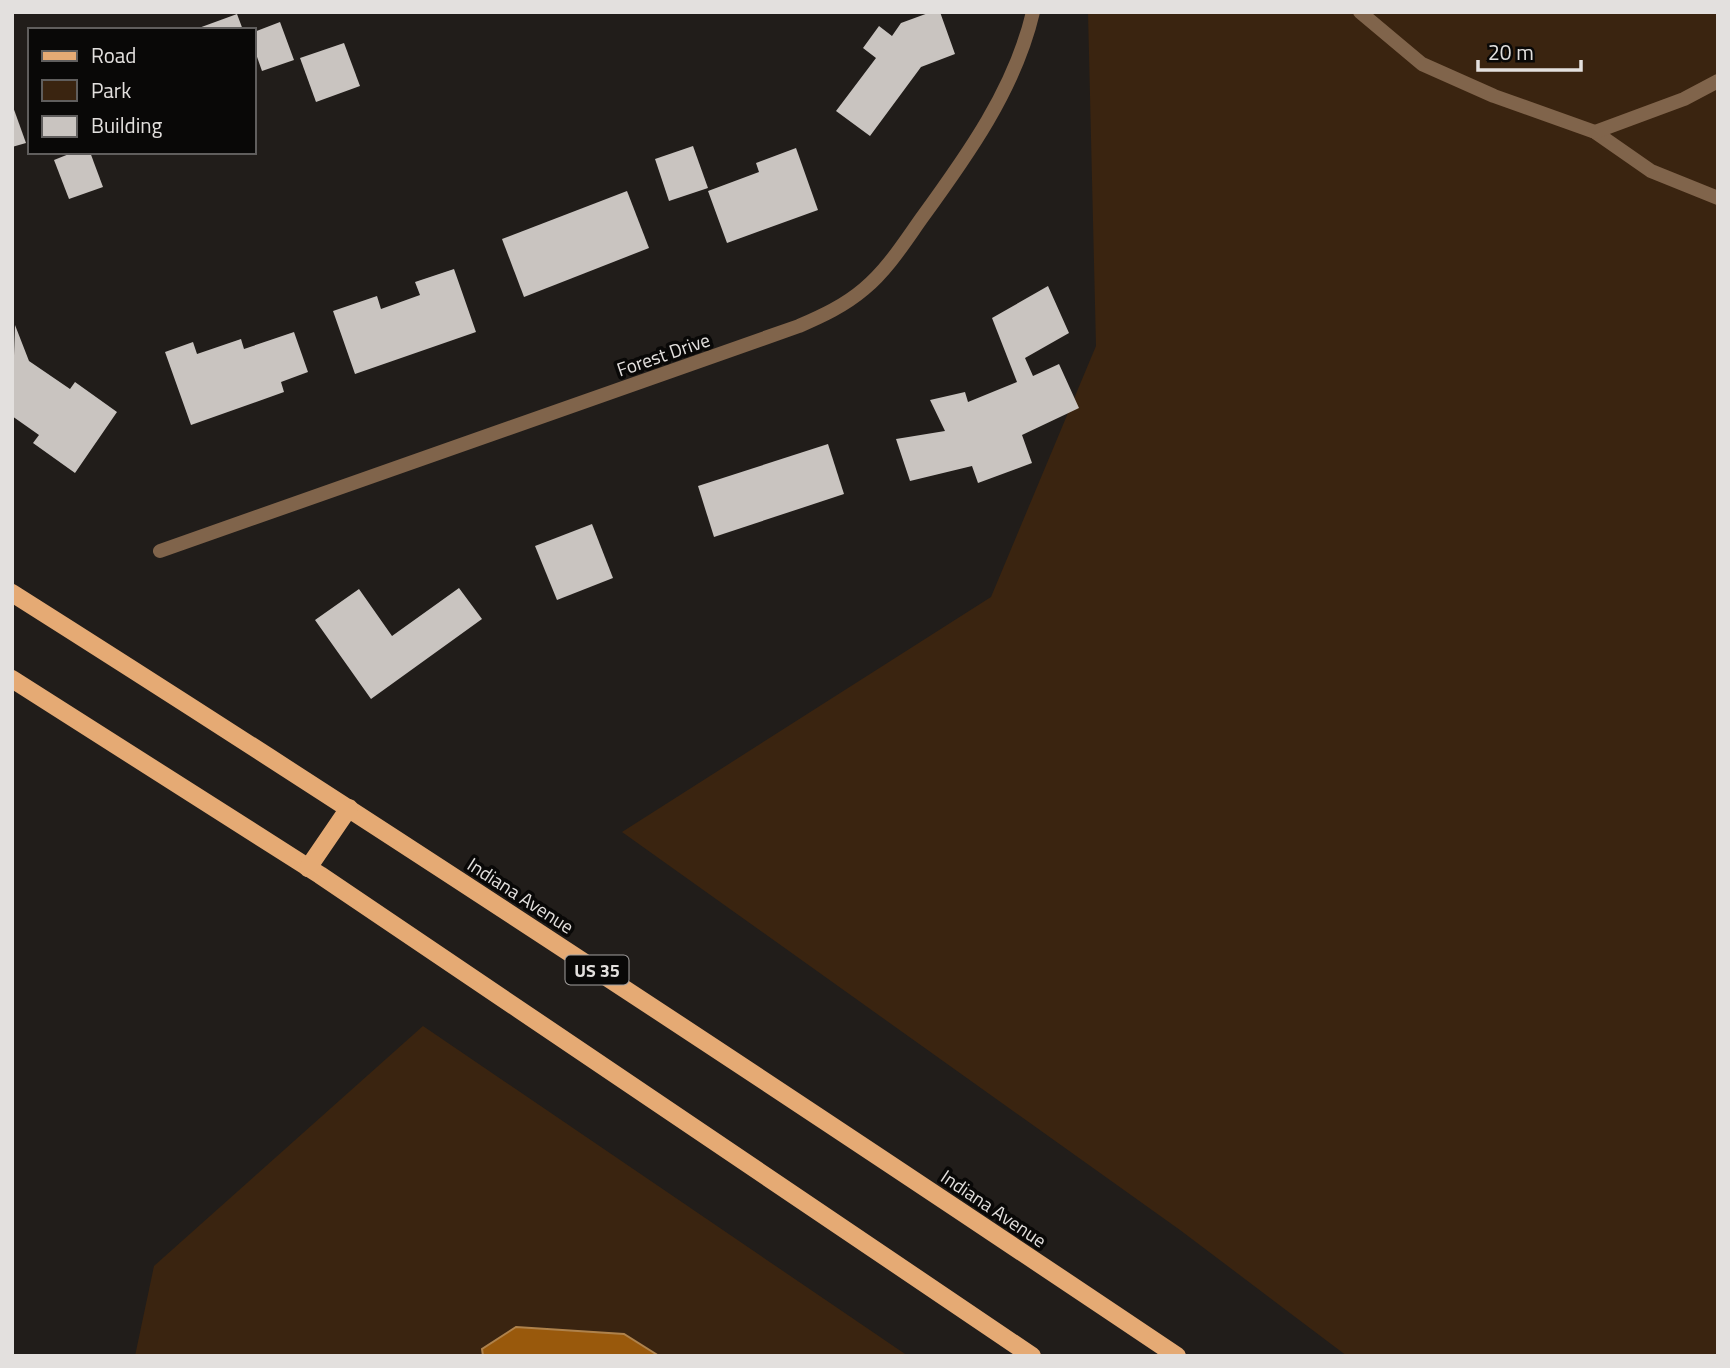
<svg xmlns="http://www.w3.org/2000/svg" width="1730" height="1368" font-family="'Titillium Web',sans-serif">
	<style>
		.green { fill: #3a2410 }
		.water { fill: #99590c; stroke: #af824b; stroke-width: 2 }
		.building { fill: #c9c4c0 }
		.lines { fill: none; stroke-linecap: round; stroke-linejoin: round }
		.lane { stroke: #80644b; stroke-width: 14 }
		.street { stroke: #80644b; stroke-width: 14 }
		.primary { stroke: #e5aa74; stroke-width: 18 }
		.labels { text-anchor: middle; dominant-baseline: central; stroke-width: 7; stroke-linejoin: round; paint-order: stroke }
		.shield { fill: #090807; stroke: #a29f9e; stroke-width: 2 }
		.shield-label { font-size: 18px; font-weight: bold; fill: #e3e0de }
		.street-label { font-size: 19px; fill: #e3e0de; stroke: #090807 }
	</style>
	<rect width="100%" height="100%" fill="#211d1a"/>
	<g class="green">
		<path d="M1088,12H1718V1356H1347L1180,1230L622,832L991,597L1096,346Z"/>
		<path d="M423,1026L908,1356H135L154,1266Z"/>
	</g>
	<path class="water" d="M516,1327L624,1334L659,1356H483L482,1349Z"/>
	<g class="building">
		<path d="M931,12H940L955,54L921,67L870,136L836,111L876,58L863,48L879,26L892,36L901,23Z"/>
		<path d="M237,14L243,30H196V29Z"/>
		<path d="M280,22L294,60L262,71L256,54L254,55V32Z"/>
		<path d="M344,43L360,86L316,102L300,58Z"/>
		<path d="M12,104L26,143L12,147Z"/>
		<path d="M693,146L708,188L669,201L655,159Z"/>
		<path d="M796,148L818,210L727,243L708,191L759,172L756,163Z"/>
		<path d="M74,152H90L103,187L69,199L54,160Z"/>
		<path d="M627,191L649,248L524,297L502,239Z"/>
		<path d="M454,269L476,332L355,374L333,311L377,296L381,309L420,295L415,282Z"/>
		<path d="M1048,286L1069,333L1025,358L1033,376L1059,364L1079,408L1022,435L1032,463L978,483L972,466L910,481L896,439L945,431L930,400L965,392L968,402L1017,382L992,318Z"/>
		<path d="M15,325L29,361L70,389L75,382L117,412L75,473L33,443L39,435L12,416Z"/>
		<path d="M294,332L308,372L281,382L284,392L191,425L165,352L193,342L197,354L241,339L244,349Z"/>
		<path d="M828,444L844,494L714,537L698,486Z"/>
		<path d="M592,524L613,578L557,600L535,546Z"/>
		<path d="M459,588L482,619L371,699L315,620L359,589L392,636Z"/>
	</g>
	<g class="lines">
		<g class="lane">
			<path d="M1360,12L1422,64L1494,96L1595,132L1651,171L1718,198"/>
			<path d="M1595,132L1684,99L1718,81"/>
		</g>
		<path class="street" d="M160,551L799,326C822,316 844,306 864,289C887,270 904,243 921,219C967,156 1015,89 1033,12"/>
		<g class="primary">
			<path d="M12,593C404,841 791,1097 1177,1356"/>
			<path d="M12,679L320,875L1032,1356"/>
			<path d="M308,868L349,808"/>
		</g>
	</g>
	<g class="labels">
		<rect class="shield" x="565.5" y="955.5" width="63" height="29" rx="5"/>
		<g class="shield-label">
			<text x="597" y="970">US 35</text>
		</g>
		<g class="street-label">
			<text transform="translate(663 354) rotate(-19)">Forest Drive</text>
			<text transform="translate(521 895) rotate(33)">Indiana Avenue</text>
			<text transform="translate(994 1208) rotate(34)">Indiana Avenue</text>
		</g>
	</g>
	<rect width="1730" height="1368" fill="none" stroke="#e3e0de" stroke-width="28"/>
	<rect x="28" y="28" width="228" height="126" fill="#090807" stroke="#605e5d" stroke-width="2"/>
	<rect x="42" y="51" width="35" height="10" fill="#e5aa74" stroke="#605e5d" stroke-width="2"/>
	<text x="91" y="63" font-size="21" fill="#e3e0de">Road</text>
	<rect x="42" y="80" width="35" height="21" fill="#3a2410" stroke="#605e5d" stroke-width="2"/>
	<text x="91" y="98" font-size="21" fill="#e3e0de">Park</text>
	<rect x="42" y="116" width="35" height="21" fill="#c9c4c0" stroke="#605e5d" stroke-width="2"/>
	<text x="91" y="133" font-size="21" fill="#e3e0de">Building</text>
	<path d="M1478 60v10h103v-10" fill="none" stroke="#e3e0de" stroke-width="3.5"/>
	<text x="1488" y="60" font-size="21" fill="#e3e0de" stroke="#090807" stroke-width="5" paint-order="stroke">20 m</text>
</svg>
